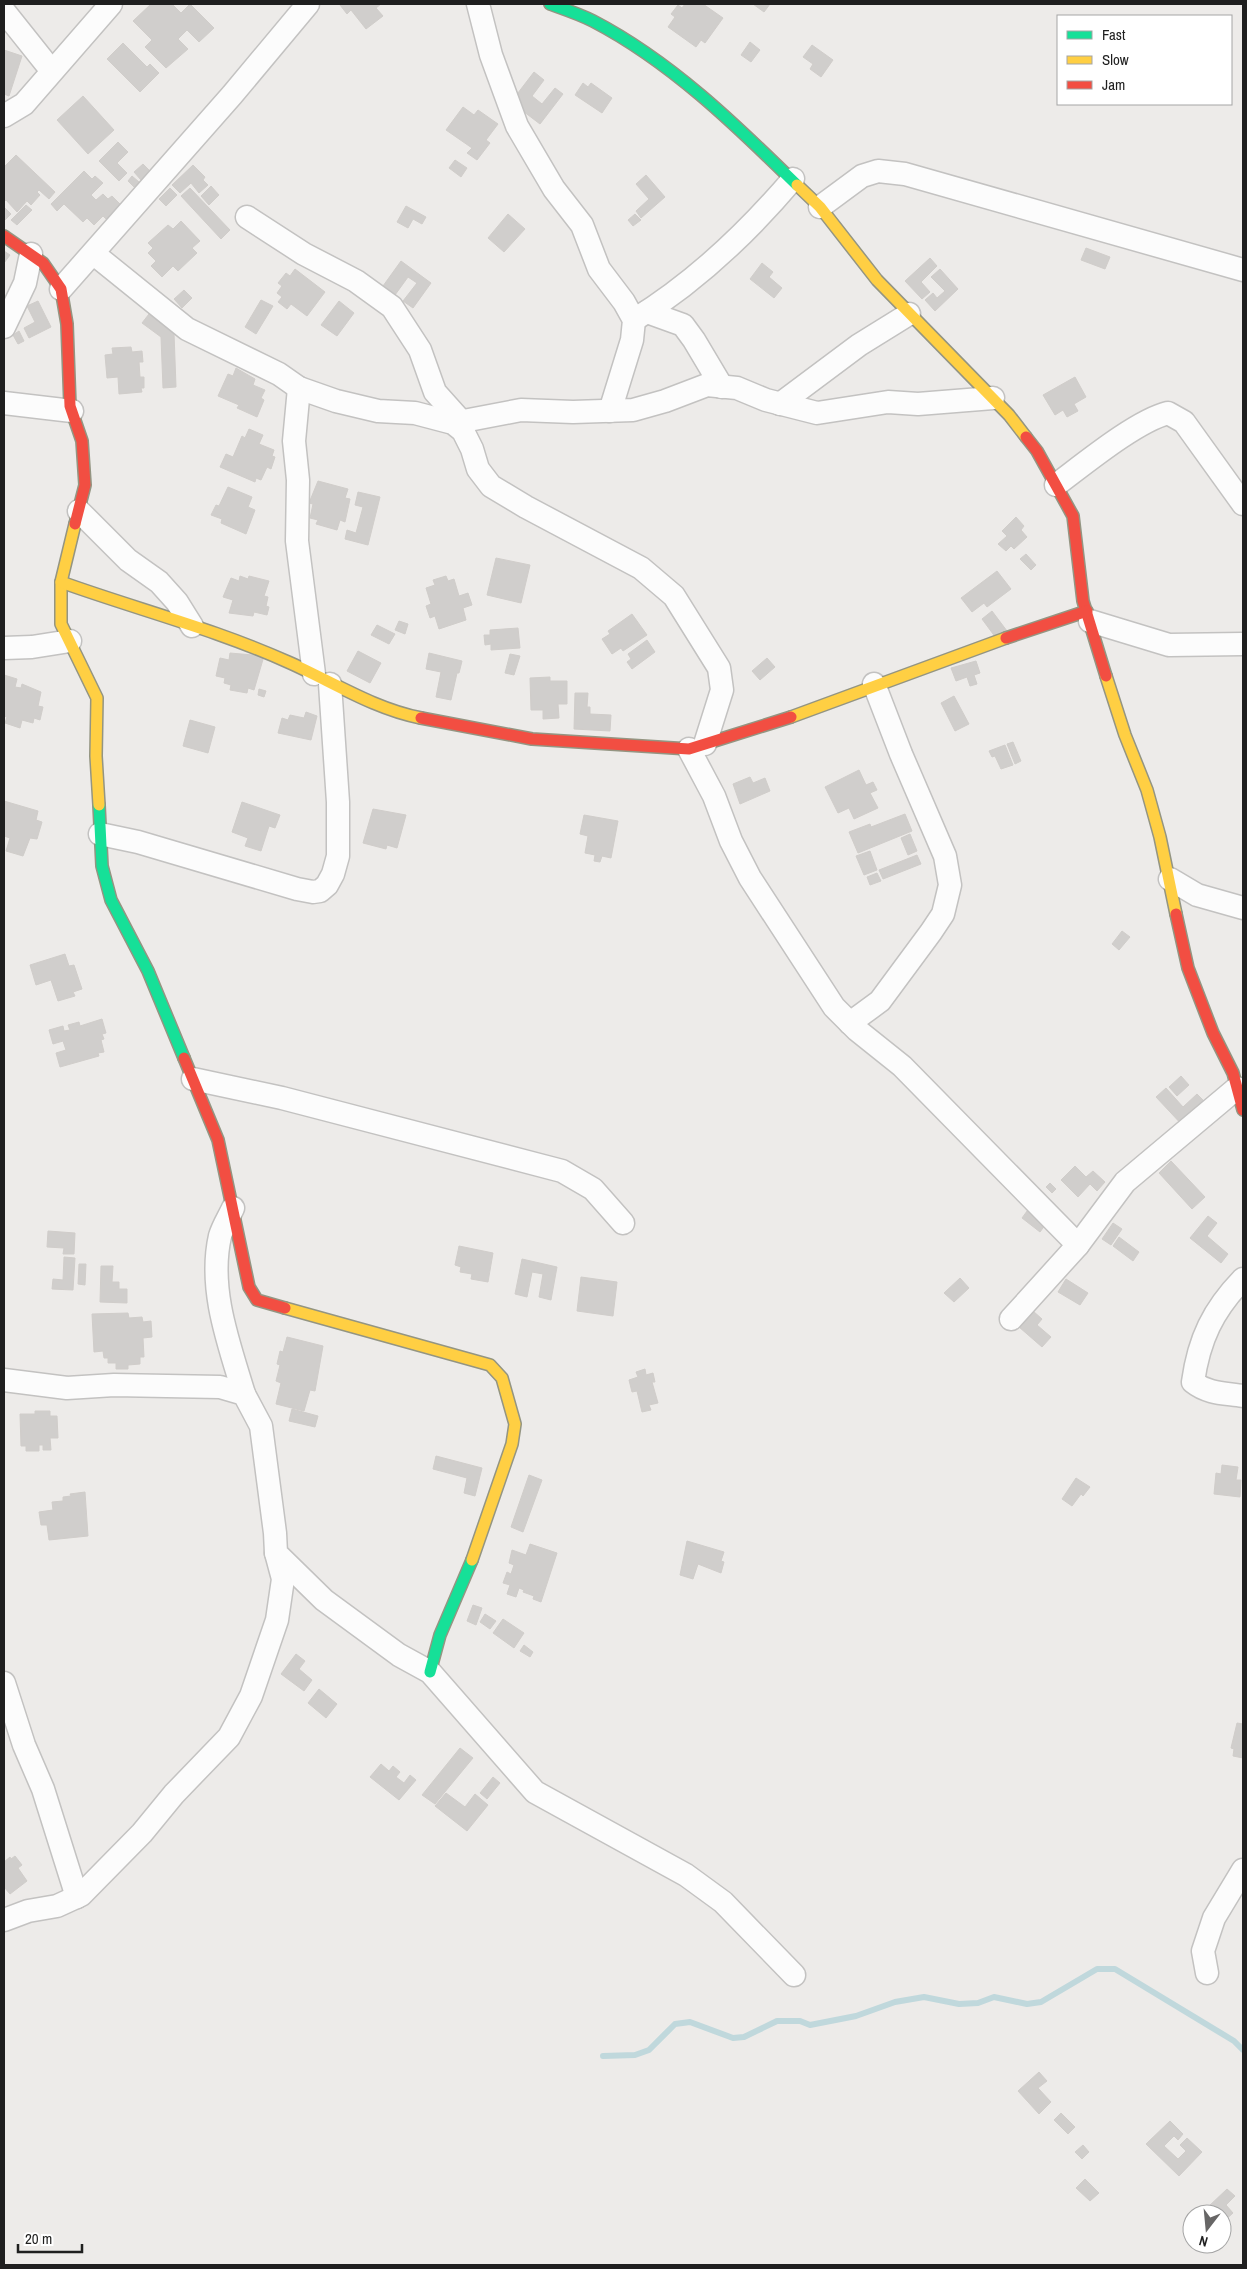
<svg xmlns="http://www.w3.org/2000/svg" width="1247" height="2269" font-family="'Archivo Narrow',sans-serif">
	<style>
		.lines { fill: none; stroke-linecap: round; stroke-linejoin: round }
		.stream { stroke: #c0d8dc; stroke-width: 6 }
		.building { fill: #d0cecc; stroke: #d0cdca }
		.street-casing { stroke: #c3c2c1; stroke-width: 25 }
		.fast-casing { stroke: #949582; stroke-width: 14 }
		.slow-casing { stroke: #949582; stroke-width: 14 }
		.jam-casing { stroke: #949582; stroke-width: 14 }
		.street { stroke: #fcfcfc; stroke-width: 22 }
		.fast { stroke: #16e098; stroke-width: 11 }
		.slow { stroke: #ffcf43; stroke-width: 11 }
		.jam { stroke: #f24e42; stroke-width: 11 }
	</style>
	<rect width="100%" height="100%" fill="#edebe9"/>
	<g class="lines">
		<path class="stream" d="M603,2056L635,2055L649,2050L675,2024L690,2022L733,2038L744,2037L777,2021H800L810,2025L856,2016L895,2002L924,1997L959,2004L978,2003L994,1997L1027,2004L1041,2002L1097,1969H1115L1234,2041L1243,2050"/>
	</g>
	<g class="building">
		<path d="M151,4H172L181,13L190,4L214,28L199,42L187,30L178,39L188,49L166,68L145,47L152,40L133,21Z"/>
		<path d="M342,4H381L376,8L383,16L366,29L351,10L347,14L340,5Z"/>
		<path d="M685,4H703L723,18L705,43L701,40L696,47L668,27L675,17L671,14L678,5L682,8Z"/>
		<path d="M753,4H770L764,12Z"/>
		<path d="M750,42L760,50L751,62L741,55Z"/>
		<path d="M123,43L147,67L150,64L159,73L140,92L107,59Z"/>
		<path d="M812,45L833,60L821,77L810,69L813,64L803,57Z"/>
		<path d="M4,50L22,56L9,96L4,94Z"/>
		<path d="M534,72L544,80L532,96L542,104L555,88L563,94L540,124L511,102Z"/>
		<path d="M583,83L588,87L591,83L612,98L602,113L575,95Z"/>
		<path d="M83,96L114,130L88,154L57,120Z"/>
		<path d="M463,107L474,115L478,110L498,124L486,140L490,143L477,160L467,153L472,148L446,130Z"/>
		<path d="M118,142L128,152L117,163L127,173L119,181L99,161Z"/>
		<path d="M16,155L55,192L49,199L39,190L37,192L40,195L31,205L27,201L17,212L6,200L4,202V167Z"/>
		<path d="M455,160L467,168L461,177L449,168Z"/>
		<path d="M143,164L150,171L141,180L134,172Z"/>
		<path d="M193,165L205,177L203,180L208,185L199,193L191,183L180,193L172,185Z"/>
		<path d="M84,171L92,179L95,176L103,183L91,195L96,200L103,194L108,199L112,196L121,205L106,219L103,216L94,225L87,218L83,222L64,204L57,211L51,204Z"/>
		<path d="M646,175L665,197L641,218L636,211L649,199L636,184Z"/>
		<path d="M132,176L139,182L134,187L128,181Z"/>
		<path d="M211,186L219,195L209,205L201,196Z"/>
		<path d="M170,188L177,195L166,206L159,199Z"/>
		<path d="M190,188L230,230L221,239L181,196Z"/>
		<path d="M26,205L32,210L17,225L11,220Z"/>
		<path d="M406,206L426,217L422,224L413,219L408,228L397,222Z"/>
		<path d="M4,207L11,214L4,221Z"/>
		<path d="M508,214L525,229L504,252L488,238Z"/>
		<path d="M635,214L641,220L633,226L628,220Z"/>
		<path d="M181,221L200,241L192,248L197,253L178,271L173,266L162,277L151,266L156,261L148,253L153,248L148,243L168,225L173,229Z"/>
		<path d="M1086,248L1110,257L1105,269L1081,260Z"/>
		<path d="M4,251L10,255L4,263Z"/>
		<path d="M930,258L937,266L921,282L930,292L922,299L905,281Z"/>
		<path d="M401,261L431,283L413,308L403,301L417,283L408,277L395,295L383,286Z"/>
		<path d="M762,263L773,272L769,277L782,288L774,298L750,279Z"/>
		<path d="M295,269L325,292L307,316L291,304L287,309L278,302L282,297L277,293L282,286L278,283L286,273L290,276Z"/>
		<path d="M940,269L958,289L935,311L925,300L933,293L937,298L945,291L931,277Z"/>
		<path d="M184,290L192,298L182,308L174,299Z"/>
		<path d="M261,300L273,306L256,334L245,327Z"/>
		<path d="M38,301L51,327L29,338L24,328L35,322L27,306Z"/>
		<path d="M339,301L354,313L337,336L321,325Z"/>
		<path d="M149,314L174,333L176,387L163,388L161,337L142,323Z"/>
		<path d="M19,331L24,341L18,344L13,335Z"/>
		<path d="M131,347L132,352L142,351L143,362H139L140,377H144V388H141L142,392L119,394L118,377L107,378L105,355L113,354L112,348Z"/>
		<path d="M236,368L255,379L253,385L265,390L261,398L264,400L257,417L237,408L239,405L218,396L228,374L233,376Z"/>
		<path d="M1075,377L1086,397L1074,404L1078,411L1067,417L1063,410L1055,415L1043,395Z"/>
		<path d="M249,429L263,435L259,444L274,450L272,456L275,457L271,469L267,467L261,480L256,478L255,482L220,467L226,454L233,457L242,436L245,438Z"/>
		<path d="M318,481L348,489L345,498L350,499L345,522L340,520L337,530L316,524L318,520L310,518L313,504L309,503Z"/>
		<path d="M228,487L252,497L248,507L255,510L246,534L221,523L222,519L211,515L216,505L219,506Z"/>
		<path d="M358,492L380,497L368,545L345,539L347,530L356,533L363,507L355,505Z"/>
		<path d="M1016,517L1024,526L1021,530L1027,537L1014,549L1011,546L1006,551L998,544L1007,536L1002,531Z"/>
		<path d="M1026,554L1036,565L1031,570L1020,559Z"/>
		<path d="M496,558L530,565L521,603L487,595Z"/>
		<path d="M997,571L1011,589L987,607L984,603L972,612L961,598Z"/>
		<path d="M240,576L248,579L249,576L269,581L264,596L268,597L266,606L269,607L267,615L254,612L253,616L229,613L233,600L223,597L231,578L239,581Z"/>
		<path d="M446,576L448,581L454,579L459,596L468,593L472,605L463,608L466,620L439,629L435,616L430,618L426,606L431,604L426,588L435,585L433,580Z"/>
		<path d="M992,611L1007,631L996,638L982,619Z"/>
		<path d="M632,614L647,635L623,651L621,648L612,654L602,639L610,634L608,631Z"/>
		<path d="M399,621L408,624L405,634L395,630Z"/>
		<path d="M377,625L395,634L389,644L371,635Z"/>
		<path d="M518,628L520,648L491,650V644L485,645L484,635H490V630Z"/>
		<path d="M647,640L655,652L632,669L627,662L631,659L628,654Z"/>
		<path d="M358,651L381,663L370,683L347,671Z"/>
		<path d="M230,653L264,656L254,690L248,688L247,693L230,690L231,685L224,683L225,678L216,676L220,658L229,660Z"/>
		<path d="M429,653L462,661L459,673H457L451,700L436,697L441,672L426,669Z"/>
		<path d="M510,654L520,656L514,675L505,673Z"/>
		<path d="M767,658L775,667L760,680L752,671Z"/>
		<path d="M976,661L980,673L974,675L977,684L970,686L967,677L956,681L951,668Z"/>
		<path d="M4,675L17,679L15,687L21,688L22,684L41,692L38,706L43,707L40,720L34,718L33,723L22,720L20,728L5,723L7,717L4,716Z"/>
		<path d="M550,677V681H567V704H558L559,718L543,719V710H531L530,678Z"/>
		<path d="M259,689L266,691L264,697L258,695Z"/>
		<path d="M575,693H588L587,707H590V714L611,715L610,731L574,729Z"/>
		<path d="M954,696L969,724L955,731L941,703Z"/>
		<path d="M306,712L317,716L311,740L278,733L282,718L288,720L290,715L304,718Z"/>
		<path d="M190,720L215,727L208,753L183,746Z"/>
		<path d="M1013,742L1021,761L1015,764L1007,744Z"/>
		<path d="M1005,745L1013,765L1001,769L995,756L992,757L989,751Z"/>
		<path d="M859,770L866,785L873,782L877,790L870,793L878,808L854,819L849,808L838,813L825,787Z"/>
		<path d="M750,777L753,783L765,778L770,791L740,804L733,784Z"/>
		<path d="M4,801L38,811L36,820L42,822L37,839L30,838L23,856L6,851L10,838L4,836Z"/>
		<path d="M242,802L280,815L275,828L269,826L261,851L245,846L248,838L232,832Z"/>
		<path d="M373,809L406,815L397,848L387,845L386,849L363,843Z"/>
		<path d="M905,814L912,831L858,853L849,832L870,824L871,827Z"/>
		<path d="M584,815L618,821L611,858L602,856L600,862L594,861L595,855L585,853L588,836L580,834Z"/>
		<path d="M910,834L917,851L908,855L901,838Z"/>
		<path d="M870,851L877,870L864,875L856,856Z"/>
		<path d="M917,855L921,864L883,879L879,870Z"/>
		<path d="M877,873L881,881L870,885L867,877Z"/>
		<path d="M1122,931L1130,937L1119,950L1112,944Z"/>
		<path d="M65,954L69,966L74,965L82,989L73,992L75,996L58,1001L51,980L36,985L30,965Z"/>
		<path d="M102,1019L106,1033L102,1034L104,1039L101,1040L104,1052L98,1053L99,1056L60,1067L56,1053L66,1050L63,1041L53,1044L49,1030L63,1026L64,1031L70,1030L68,1025L79,1022L80,1026Z"/>
		<path d="M1181,1076L1189,1085L1177,1096L1169,1087Z"/>
		<path d="M1166,1088L1183,1107L1197,1094L1209,1106L1185,1128L1156,1097Z"/>
		<path d="M1171,1161L1205,1197L1192,1209L1159,1173Z"/>
		<path d="M1075,1166L1086,1177L1093,1171L1105,1182L1097,1191L1090,1184L1078,1197L1061,1180Z"/>
		<path d="M1050,1183L1056,1189L1052,1193L1046,1187Z"/>
		<path d="M1030,1207L1048,1221L1040,1232L1022,1218Z"/>
		<path d="M1208,1216L1217,1223L1207,1236L1228,1254L1221,1263L1190,1238Z"/>
		<path d="M1113,1223L1122,1229L1111,1245L1102,1239Z"/>
		<path d="M48,1231L75,1233L74,1254H63L64,1248L47,1247Z"/>
		<path d="M1119,1237L1139,1252L1133,1261L1113,1246Z"/>
		<path d="M459,1246L493,1253L488,1282L471,1279L472,1274L460,1272L461,1267L455,1265Z"/>
		<path d="M64,1257L75,1258L73,1290L52,1289L53,1279L63,1280Z"/>
		<path d="M522,1259L557,1267L551,1300L539,1297L543,1274L532,1272L527,1297L515,1294Z"/>
		<path d="M79,1264H86L85,1285L78,1284Z"/>
		<path d="M101,1266H113L112,1282H119V1289H127V1303L100,1302Z"/>
		<path d="M581,1277L617,1282L613,1316L577,1311Z"/>
		<path d="M960,1278L969,1288L954,1302L944,1293Z"/>
		<path d="M1066,1279L1088,1293L1080,1305L1058,1292Z"/>
		<path d="M1033,1311L1042,1319L1037,1325L1051,1337L1042,1347L1019,1327Z"/>
		<path d="M128,1313L129,1318L142,1317L143,1322L151,1321L152,1337L143,1338L144,1357H140V1364L128,1365V1369H116V1363H108V1358H104L103,1351L94,1352L92,1314Z"/>
		<path d="M287,1337L323,1346L315,1391L310,1390L304,1411L276,1404L281,1383L276,1381L280,1365L277,1364L280,1351L283,1352Z"/>
		<path d="M645,1369L646,1375L653,1373L655,1382H652L658,1403L649,1405L651,1410L642,1412L637,1391L632,1392L629,1380L638,1377L636,1372Z"/>
		<path d="M292,1409L318,1416L315,1427L289,1421Z"/>
		<path d="M35,1411H50V1416H57L58,1438H50L51,1450H43V1445H39V1451H26V1446H21L20,1414H35Z"/>
		<path d="M436,1456L482,1468L475,1496L464,1493L467,1478L433,1469Z"/>
		<path d="M1222,1465L1238,1467L1236,1480H1241L1240,1497L1214,1494L1216,1473L1221,1474Z"/>
		<path d="M529,1475L542,1480L523,1532L511,1527Z"/>
		<path d="M1076,1478L1090,1487L1083,1496L1081,1494L1072,1506L1062,1499Z"/>
		<path d="M85,1492L88,1536L49,1540L47,1525H41L39,1512L53,1510L52,1502L63,1501V1497L71,1496L70,1494Z"/>
		<path d="M687,1541L724,1552L721,1561L724,1562L721,1573L698,1564L693,1579L680,1575Z"/>
		<path d="M530,1544L557,1553L541,1602L533,1599L534,1596L523,1592L524,1590L519,1588L516,1597L507,1594L510,1585L503,1583L507,1572L511,1574L514,1565L509,1563L512,1550L526,1555Z"/>
		<path d="M473,1605L482,1608L476,1625L467,1621Z"/>
		<path d="M485,1614L496,1621L490,1629L480,1622Z"/>
		<path d="M503,1619L524,1633L514,1648L493,1633Z"/>
		<path d="M524,1645L533,1652L530,1657L520,1651Z"/>
		<path d="M296,1654L305,1661L299,1669L312,1680L304,1691L281,1674Z"/>
		<path d="M319,1689L337,1704L326,1718L308,1703Z"/>
		<path d="M1237,1723L1243,1724V1758L1233,1756L1234,1749L1231,1748Z"/>
		<path d="M460,1748L473,1758L435,1804L422,1795Z"/>
		<path d="M381,1764L389,1771L393,1766L400,1772L396,1777L404,1783L410,1775L416,1780L399,1800L370,1777Z"/>
		<path d="M493,1777L500,1783L487,1799L480,1793Z"/>
		<path d="M446,1793L465,1807L475,1794L488,1805L467,1831L435,1806Z"/>
		<path d="M15,1856L22,1865L18,1868L27,1881L10,1894L4,1887V1862L10,1857L11,1859Z"/>
		<path d="M1039,2072L1047,2081L1038,2088L1051,2102L1039,2114L1018,2091Z"/>
		<path d="M1061,2113L1075,2127L1068,2134L1054,2120Z"/>
		<path d="M1170,2121L1183,2134L1178,2140L1174,2136L1164,2146L1178,2159L1186,2151L1180,2145L1187,2138L1202,2152L1179,2176L1146,2144Z"/>
		<path d="M1083,2145L1089,2152L1082,2159L1075,2152Z"/>
		<path d="M1085,2179L1099,2193L1090,2201L1076,2188Z"/>
		<path d="M1227,2189L1235,2196L1226,2205L1233,2213L1223,2222L1222,2214H1215L1208,2207Z"/>
	</g>
	<g class="lines">
		<defs>
			<g id="street">
				<path d="M478,4L491,55L517,126L554,189L582,225L599,269L624,302L634,320L632,340L610,411"/>
				<path d="M4,11L51,70"/>
				<path d="M4,116L24,104L111,4"/>
				<path d="M820,207L862,176L878,171L905,174L1243,270"/>
				<path d="M247,217L304,254L356,281L392,307L420,350L435,392L461,421"/>
				<path d="M94,254L187,329L279,374L299,388L336,401L378,411L415,413L453,423L463,431L472,449L478,469L491,486L526,507L641,568L674,596L719,668L722,690L705,744"/>
				<path d="M61,289L232,95L308,4"/>
				<path d="M647,312L683,325L694,340L722,387"/>
				<path d="M634,320C694,283 748,232 793,179"/>
				<path d="M4,327L25,283L31,254"/>
				<path d="M299,388L294,441L298,480L297,541L314,674"/>
				<path d="M4,403L72,411"/>
				<path d="M780,404L859,345L909,314"/>
				<path d="M453,423L521,410L573,412L633,410L665,401L707,385L737,388L766,400L817,413L888,402L918,404L993,398"/>
				<path d="M1056,485C1083,465 1136,421 1168,413L1184,422L1243,504"/>
				<path d="M79,511L128,560L159,582L177,602L192,626"/>
				<path d="M1090,621L1169,645L1243,644"/>
				<path d="M4,648L32,647L70,641"/>
				<path d="M689,749L714,796L731,841L750,878L834,1007L857,1030L902,1066L1078,1245"/>
				<path d="M100,834L138,842L297,889L313,892L320,891L327,885L333,874L338,856V802L330,684"/>
				<path d="M1170,879L1197,895L1243,908"/>
				<path d="M850,1023L880,1001L931,932L943,914L950,885L945,856L901,754L874,684"/>
				<path d="M193,1079L282,1098L562,1171L593,1189L623,1223"/>
				<path d="M233,1208C229,1217 223,1226 220,1236C208,1289 229,1344 244,1394"/>
				<path d="M1243,1279C1213,1310 1199,1339 1193,1382C1208,1394 1225,1393 1243,1396"/>
				<path d="M1011,1319L1078,1245L1125,1182L1237,1088"/>
				<path d="M4,1380L67,1388L114,1385L220,1387L244,1394L261,1426L275,1533L276,1553L324,1600L399,1655L430,1672L535,1792L686,1875L723,1902L794,1975"/>
				<path d="M4,1683L24,1745L43,1789L77,1897"/>
				<path d="M4,1920L28,1911L57,1906L81,1895L142,1833L174,1794L229,1737L251,1696L277,1620L283,1579L276,1553"/>
				<path d="M1207,1973L1203,1951L1214,1918L1243,1870"/>
			</g>
			<g id="fast">
				<path d="M550,4C564,9 579,14 593,21C670,61 735,124 797,185"/>
				<path d="M99,805L102,866L111,900L148,971L184,1058"/>
				<path d="M430,1672L440,1635L472,1560"/>
			</g>
			<g id="slow">
				<path d="M797,185L820,207L877,280L1009,415L1026,437"/>
				<path d="M75,524L61,582V624L97,698L96,756L99,805"/>
				<path d="M61,582C136,609 215,629 288,662C331,681 374,709 421,718"/>
				<path d="M1106,676L1125,735L1147,790L1160,837L1176,914"/>
				<path d="M791,717L1006,638"/>
				<path d="M285,1308L490,1365L502,1378L515,1424L512,1444L472,1560"/>
			</g>
			<g id="jam">
				<path d="M4,236L43,263L61,289L67,324L70,406L82,441L85,485L75,524"/>
				<path d="M1026,437L1037,451L1073,516L1083,601L1106,676"/>
				<path d="M1006,638L1087,611"/>
				<path d="M421,718L532,739L689,749L791,717"/>
				<path d="M1176,914L1188,968L1213,1033L1233,1073L1243,1110"/>
				<path d="M184,1058L218,1140L249,1287L257,1300L285,1308"/>
			</g>
		</defs>
		<use href="#street" class="street-casing"/>
		<use href="#fast" class="fast-casing"/>
		<use href="#slow" class="slow-casing"/>
		<use href="#jam" class="jam-casing"/>
		<use href="#street" class="street"/>
		<use href="#fast" class="fast"/>
		<use href="#slow" class="slow"/>
		<use href="#jam" class="jam"/>
	</g>
	<rect width="1247" height="2269" fill="none" stroke="#1f1f1f" stroke-width="10"/>
	<rect x="1057" y="15" width="175" height="90" fill="#ffffff" stroke="#a5a5a5"/>
	<rect x="1067" y="31" width="25" height="8" fill="#16e098" stroke="#a5a5a5"/>
	<text x="1102" y="40" font-size="15" fill="#1f1f1f">Fast</text>
	<rect x="1067" y="56" width="25" height="8" fill="#ffcf43" stroke="#a5a5a5"/>
	<text x="1102" y="65" font-size="15" fill="#1f1f1f">Slow</text>
	<rect x="1067" y="81" width="25" height="8" fill="#f24e42" stroke="#a5a5a5"/>
	<text x="1102" y="90" font-size="15" fill="#1f1f1f">Jam</text>
	<g transform="translate(1207 2229) rotate(196)"><circle r="24" fill="#ffffff" stroke="#a5a5a5"/>
	<path d="M0-4L9 19L0 12L-9 19Z" fill="#676666"/>
	<text y="-8" font-size="14" font-weight="bold" text-anchor="middle" fill="#1f1f1f">N</text>
	</g>
	<path d="M18 2244v8h64v-8" fill="none" stroke="#1f1f1f" stroke-width="2.5"/>
	<text x="25" y="2244" font-size="15" fill="#1f1f1f" stroke="#ffffff" stroke-width="4" paint-order="stroke">20 m</text>
</svg>
